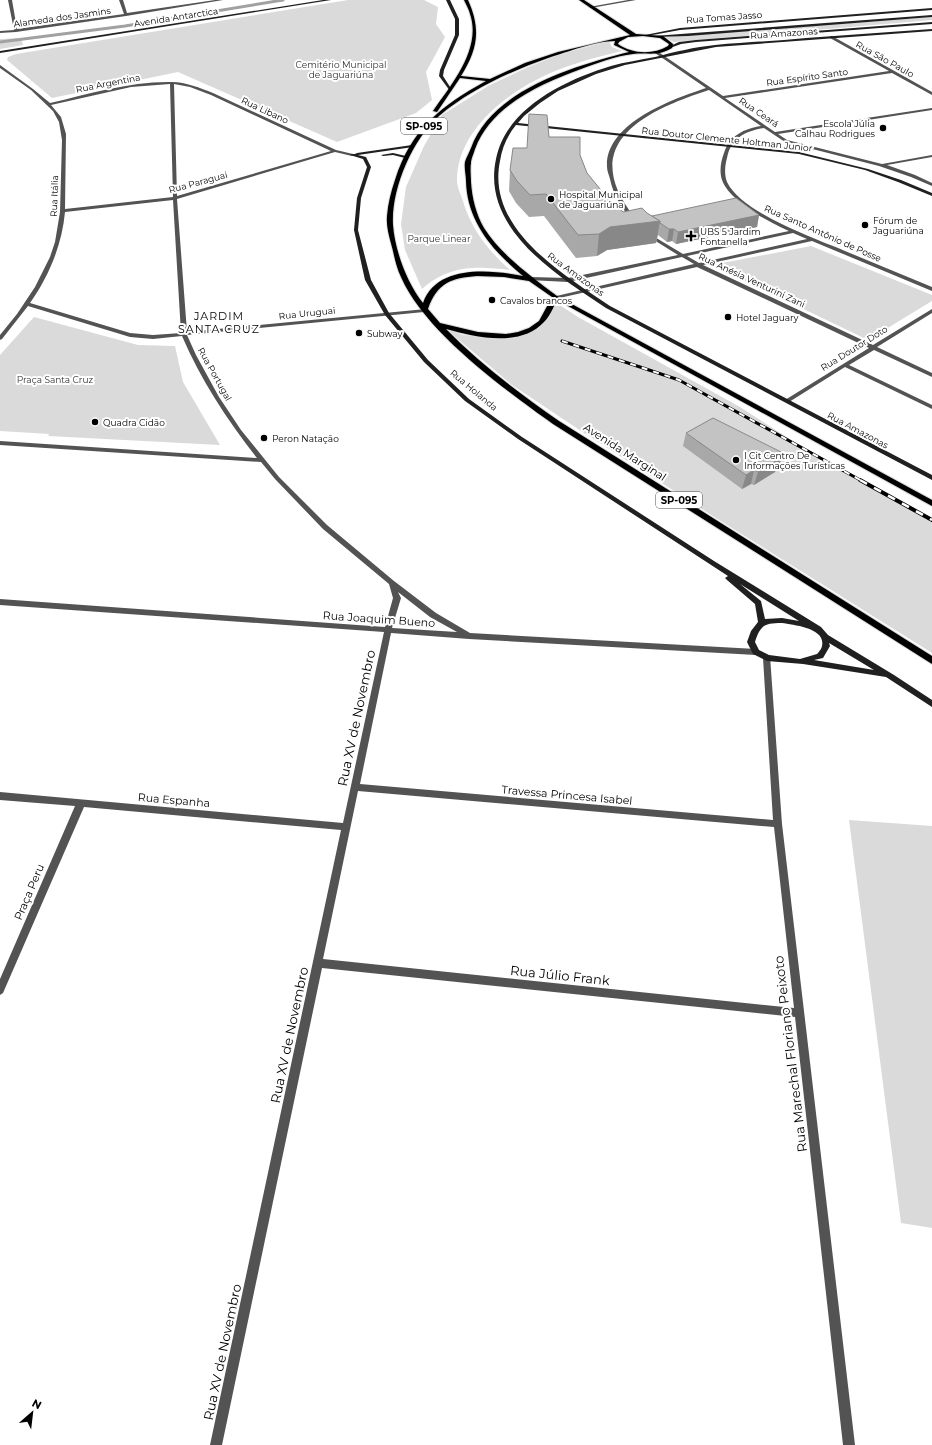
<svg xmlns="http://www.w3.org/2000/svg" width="932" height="1445" font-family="Montserrat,sans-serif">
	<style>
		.green { fill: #dadada }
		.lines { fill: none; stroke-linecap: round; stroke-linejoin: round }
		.stream { stroke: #a1a1a1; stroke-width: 3 }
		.primary-casing { stroke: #dbdbdb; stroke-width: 2 }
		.street { fill: #535353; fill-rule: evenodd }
		.secondary { fill: #202020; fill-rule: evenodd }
		.primary { fill: #000; fill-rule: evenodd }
		.rail-far1-casing { stroke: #000; stroke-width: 3 }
		.rail-casing { stroke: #000; stroke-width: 4 }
		.rail-far1 { stroke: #fff; stroke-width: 2; stroke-dasharray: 6; stroke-linecap: butt }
		.rail { stroke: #fff; stroke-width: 2.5; stroke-dasharray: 8; stroke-linecap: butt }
		.wall { fill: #a8a8a8 }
		.shaded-wall { fill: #888 }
		.building { fill: #c3c3c3; stroke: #888 }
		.poi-dot { fill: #000; stroke: #fff; stroke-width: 1.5 }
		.labels { text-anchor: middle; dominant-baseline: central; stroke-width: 4; stroke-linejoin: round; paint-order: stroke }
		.far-street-label { font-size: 9px; fill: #000; stroke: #fff }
		.far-park-label { font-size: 9px; fill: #313131; stroke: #fff }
		.far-poi-label { font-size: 9px; fill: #000; stroke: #fff; text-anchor: start }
		.shield { fill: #fff; stroke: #4c4c4c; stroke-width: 1 }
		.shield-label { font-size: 10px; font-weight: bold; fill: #000 }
		.far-quarter-label { font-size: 11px; letter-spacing: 1px; fill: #000; stroke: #fff }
		.street-label { font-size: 11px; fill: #000; stroke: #fff }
		.near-street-label { font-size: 13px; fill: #000; stroke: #fff }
	</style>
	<rect width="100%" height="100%" fill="#fff"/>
	<g class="green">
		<path d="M348,0H424L438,7L436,24L445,37L426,72L432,100L416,113L337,142L178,72L52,98L7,60L8,57L16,54Z"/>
		<path d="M932,17V20L674,42L664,37Z"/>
		<path d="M21,38L23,45L0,49V39Z"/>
		<path d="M609,41L612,47L622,51C593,58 562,66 536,80C499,99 457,135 457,180C457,186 460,193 462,198C471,229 486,248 510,270C476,266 449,265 422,289L405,250L401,224L406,187L424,146L442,115L488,86L526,68L561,54Z"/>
		<path d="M811,246L932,295V301L868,340L712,265Z"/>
		<path d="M555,302L578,317L740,407L827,463L932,521V653L719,520L581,431L512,385L445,328L463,335L485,337L511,336L531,330Z"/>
		<path d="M34,317L138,345L175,346L183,382L220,445L48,436L49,434L0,431V355Z"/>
		<path d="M849,820L932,826V1228L901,1223Z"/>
	</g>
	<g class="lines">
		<path class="stream" d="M0,42L125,26L283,0"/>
		<defs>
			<path id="primary" d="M464,0H468C481,29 478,49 461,76L490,79L525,63L558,52L630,35L579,0H584L636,34L663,36L673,44L672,48C656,57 649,52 633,54C616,56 597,63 581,69C540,84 491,106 475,149C474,153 471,159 471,163C470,169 471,176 471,182C472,198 476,214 484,228C502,256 531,276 557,296L932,500V506L557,300C553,308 550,316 544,322C520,348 475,337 446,329C480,364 519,393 559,421L932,656V664L553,424C504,389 425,332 401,277C397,269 395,260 393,251C390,239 386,228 387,216C388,203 391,192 395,180C411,129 441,106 486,81L460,78L437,112L433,111C451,85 482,49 470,14C469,9 466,5 464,0ZM643,36L660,38L669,44L668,46C653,55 632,54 618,44L619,42L628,37ZM615,41L614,45L629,52C574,66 492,90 471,148C469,153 466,158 465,162C464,168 466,175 466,181C467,222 493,251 523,276C491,270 437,264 423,303C407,283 395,251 393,225C391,189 412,140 439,116C471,89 509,72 548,58C567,52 596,41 615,41ZM477,276L504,277L529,281L552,297L539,321L529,328L518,332L506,334L478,332L440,323L428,309C437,283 451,278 477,276Z"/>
		</defs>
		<use href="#primary" class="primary-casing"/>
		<g class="street">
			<path d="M8,0H12L17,29L124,14L119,0H123L127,13L215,0H223L126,16L16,32L0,33V31L14,30Z"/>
			<path d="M628,0H636L591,8L589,7Z"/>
			<path d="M830,36H832L932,92V95L892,73L725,98L775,132L932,108V110L778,134L787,140L882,164L932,155V157L887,165L915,175L932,183V186L911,177L879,166L785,142L764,128C745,131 731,138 727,158C725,165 724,174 727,182C742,213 814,238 845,251C874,263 903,275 932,287V291L812,241L703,265L873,345L932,309V313L877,347L932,373V377L874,350L849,365L932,405V409L845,367L789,402H785V400L869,348L697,267L555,299L552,297L694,264L682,257L568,282L529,280L528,279L531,277L568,278L678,255L646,235V234L648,233L683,254L789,231C769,222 730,202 722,180C719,171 721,161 724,153C730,135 744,129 761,126L709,90C644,111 576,144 635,218V219H631C621,207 613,194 610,179C609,175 607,171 607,167C605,123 673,99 706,88L655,53V51H657L723,96L889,71L830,38ZM793,233L807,239L699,263L687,256Z"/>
			<path d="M0,65L33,89L50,103C89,94 131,81 172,82C186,82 200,88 213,93L336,150L353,154L354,155L352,156L335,152L177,199L187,332L426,309V311L424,312L187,335L196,355L219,397L241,430L279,477L327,525L394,581L436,613L470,633L756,649L760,652L756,655L469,639L391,633L360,784L773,820L763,658L767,655L770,656L782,824L855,1445H843L795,1017L322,968L222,1445H210L341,830L84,807L3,993L0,995V979L75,806L0,800V792L343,823L384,632L0,605V599L385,627L393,598L389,584L323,529L275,479L261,462L0,445V441L257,458C227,420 201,380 182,336L153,339L130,337L28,306L2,339L0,340V335L17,314L35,287L50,257L55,242L60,212L62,140L59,122L53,111L31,90L0,68ZM170,84L173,197L65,209L66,134L61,117L51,105L131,87ZM174,84L190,87L211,95L331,151L177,196ZM173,200L181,333L153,335L130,333L30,303C49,276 62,245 65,212ZM398,592L430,617L457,632L392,628L401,598ZM358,791L774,827L794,1008L323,959Z"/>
		</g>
		<g class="secondary">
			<path d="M323,0H331L0,53V51Z"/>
			<path d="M446,0H450L459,19V35L444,70L443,76L452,90L450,91L439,76L440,70L455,35V19Z"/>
			<path d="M932,8V10L680,30L647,36L645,35L680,28Z"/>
			<path d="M932,15V17L688,36L656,37L654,36Z"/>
			<path d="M932,22V24L696,42L681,44L670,48L668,47L679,42L696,40Z"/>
			<path d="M932,29V31L716,47L625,65L596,74L558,91L540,103L524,116L518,123L799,152L868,169L901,180L932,193V196L898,182L865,170L799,154L516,125C507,136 502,148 500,161C486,229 563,274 610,306L932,475V480L606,308C557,275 481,229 496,159C506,108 565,80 611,66C625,62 640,60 655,57C674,52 695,47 715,45C745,42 776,41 806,38C848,35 890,32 932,29Z"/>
			<path d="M412,145L414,146L413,147L358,155L366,157L371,167L361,198L358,230L371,280L389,313L428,360L469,399L522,437L714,561L821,627L828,635L894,675L932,700V707L886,677L803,664L767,661L753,654L747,642L751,631L758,622L755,604L727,580L725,578L728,576L518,439L465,401L424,362L385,315L365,280L354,230L357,198L367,167L363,159L350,155L352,154H355L357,153ZM740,584L799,621L782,618L765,619L761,601ZM782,623C794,625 826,628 822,646C822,648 819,652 817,654L800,659L769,655L759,650L755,642C760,625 765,623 782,623ZM829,643L874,670L814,660L823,658L830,646Z"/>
			<path d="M393,153L406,156L407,157L405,158L393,155L383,156L381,155Z"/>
		</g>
		<use href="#primary" class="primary"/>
		<defs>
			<path id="rail-far1" d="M562,341L679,380L862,481"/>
			<path id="rail" d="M860,480L932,520"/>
		</defs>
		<use href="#rail-far1" class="rail-far1-casing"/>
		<use href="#rail" class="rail-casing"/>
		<use href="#rail-far1" class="rail-far1"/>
		<use href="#rail" class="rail"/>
	</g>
	<g class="wall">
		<path d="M549,137L580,155L587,173L605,195L623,212L647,213L652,216L759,215L757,227L676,244L672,241L667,242L658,235L656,243L607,250L597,256L576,258L544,216L529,217L516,203L509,191L510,170L527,148Z"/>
		<path d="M686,433L783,453L779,466L776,468L775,472L754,485L751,484L742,489L683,446Z"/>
	</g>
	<g class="shaded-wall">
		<path d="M759,215L757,227L676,244L678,232Z"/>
		<path d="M660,221L656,243L607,250L597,256L599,234L610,227Z"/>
		<path d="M669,229H674L672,241L667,242Z"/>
		<path d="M783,453L779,466L776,468L775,472L754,485L758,472L776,457Z"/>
		<path d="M754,470L751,484L742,489L746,475Z"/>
	</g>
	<g class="building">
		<path d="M529,114L547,115L549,137H580V155L587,173L605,195L623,212L642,208L647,213L660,221L610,227L599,234L578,235L546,194L530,195L517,181L510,170L513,148H527Z"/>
		<path d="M736,198L759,215L678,232L674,229H669L660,223V221L652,216Z"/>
		<path d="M713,418L783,453L776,457L779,459L758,472L754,470L746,475L686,433Z"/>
	</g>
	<g class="poi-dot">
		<circle cx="883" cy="128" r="4"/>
		<circle cx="551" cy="199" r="4"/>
		<circle cx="865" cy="225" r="4"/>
		<path d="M689 230h4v4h4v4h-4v4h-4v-4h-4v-4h4z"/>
		<circle cx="492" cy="300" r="4"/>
		<circle cx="728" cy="317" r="4"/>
		<circle cx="359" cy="333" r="4"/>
		<circle cx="95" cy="422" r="4"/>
		<circle cx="264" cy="438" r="4"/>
		<circle cx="736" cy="460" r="4"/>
	</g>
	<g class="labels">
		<g class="far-street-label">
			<text transform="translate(62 17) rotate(-8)">Alameda dos Jasmins</text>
			<text transform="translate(176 17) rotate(-9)">Avenida Antarctica</text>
			<text transform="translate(724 17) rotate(-4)">Rua Tomas Jasso</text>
			<text transform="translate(784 33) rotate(-4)">Rua Amazonas</text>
			<text transform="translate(885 59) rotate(29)">Rua São Paulo</text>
			<text transform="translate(807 77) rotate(-8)">Rua Espírito Santo</text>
			<text transform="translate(108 83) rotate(-11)">Rua Argentina</text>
			<text transform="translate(265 110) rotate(25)">Rua Libano</text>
			<text transform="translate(759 112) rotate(34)">Rua Ceará</text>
			<text transform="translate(727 139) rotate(6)">Rua Doutor Clemente Holtman Junior</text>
			<text transform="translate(198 182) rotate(-15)">Rua Paraguai</text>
			<text transform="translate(54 196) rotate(-88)">Rua Itália</text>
			<text transform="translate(823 233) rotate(24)">Rua Santo Antônio de Posse</text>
			<text transform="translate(576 274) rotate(36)">Rua Amazonas</text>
			<text transform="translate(752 280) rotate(25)">Rua Anésia Venturini Zani</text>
			<text transform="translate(307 313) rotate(-6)">Rua Uruguai</text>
			<text transform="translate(854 348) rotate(-32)">Rua Doutor Doto</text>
			<text transform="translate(215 374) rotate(61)">Rua Portugal</text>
			<text transform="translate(474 390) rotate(40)">Rua Holanda</text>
			<text transform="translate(858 430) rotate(28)">Rua Amazonas</text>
		</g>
		<g class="far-park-label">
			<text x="341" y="64">Cemitério Municipal<tspan x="341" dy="10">de Jaguariúna</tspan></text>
			<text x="439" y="238">Parque Linear</text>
			<text x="55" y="379">Praça Santa Cruz</text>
		</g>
		<g class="far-poi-label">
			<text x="875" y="123" text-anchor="end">Escola Júlia<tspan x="875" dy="10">Calhau Rodrigues</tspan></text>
			<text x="559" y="194">Hospital Municipal<tspan x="559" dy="10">de Jaguariúna</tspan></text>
			<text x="873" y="220">Fórum de<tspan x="873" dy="10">Jaguariúna</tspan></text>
			<text x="700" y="231">UBS 5 Jardim<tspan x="700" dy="10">Fontanella</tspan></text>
			<text x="500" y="300">Cavalos brancos</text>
			<text x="736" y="317">Hotel Jaguary</text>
			<text x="367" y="333">Subway</text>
			<text x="103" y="422">Quadra Cidão</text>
			<text x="272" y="438">Peron Natação</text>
			<text x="744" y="455">I Cit Centro De<tspan x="744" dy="10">Informações Turísticas</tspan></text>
		</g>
		<g class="shield">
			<rect x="401" y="118" width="46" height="16" rx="3"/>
			<rect x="656" y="492" width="46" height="16" rx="3"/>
		</g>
		<g class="shield-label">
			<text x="424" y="126">SP-095</text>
			<text x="679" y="500">SP-095</text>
		</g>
		<g class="far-quarter-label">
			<text x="219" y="316">JARDIM<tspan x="219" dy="13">SANTA CRUZ</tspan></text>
		</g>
		<g class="street-label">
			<text transform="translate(625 452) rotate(33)">Avenida Marginal</text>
			<text transform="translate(379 619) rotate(4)">Rua Joaquim Bueno</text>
			<text transform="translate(567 795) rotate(5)">Travessa Princesa Isabel</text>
			<text transform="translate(174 800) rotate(5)">Rua Espanha</text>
			<text transform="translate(29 892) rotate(-67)">Praça Peru</text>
		</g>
		<g class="near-street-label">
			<text transform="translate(356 718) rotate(-78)">Rua XV de Novembro</text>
			<text transform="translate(560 975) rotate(6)">Rua Júlio Frank</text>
			<text transform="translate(289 1035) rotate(-78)">Rua XV de Novembro</text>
			<text transform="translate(790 1054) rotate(-97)">Rua Marechal Floriano Peixoto</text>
			<text transform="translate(222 1352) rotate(-78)">Rua XV de Novembro</text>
		</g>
	</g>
	<g transform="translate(32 1413) rotate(28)" stroke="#ffffff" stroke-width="3" paint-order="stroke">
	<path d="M0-3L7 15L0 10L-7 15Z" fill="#000000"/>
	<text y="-6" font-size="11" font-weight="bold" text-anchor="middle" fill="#000000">N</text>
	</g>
</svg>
